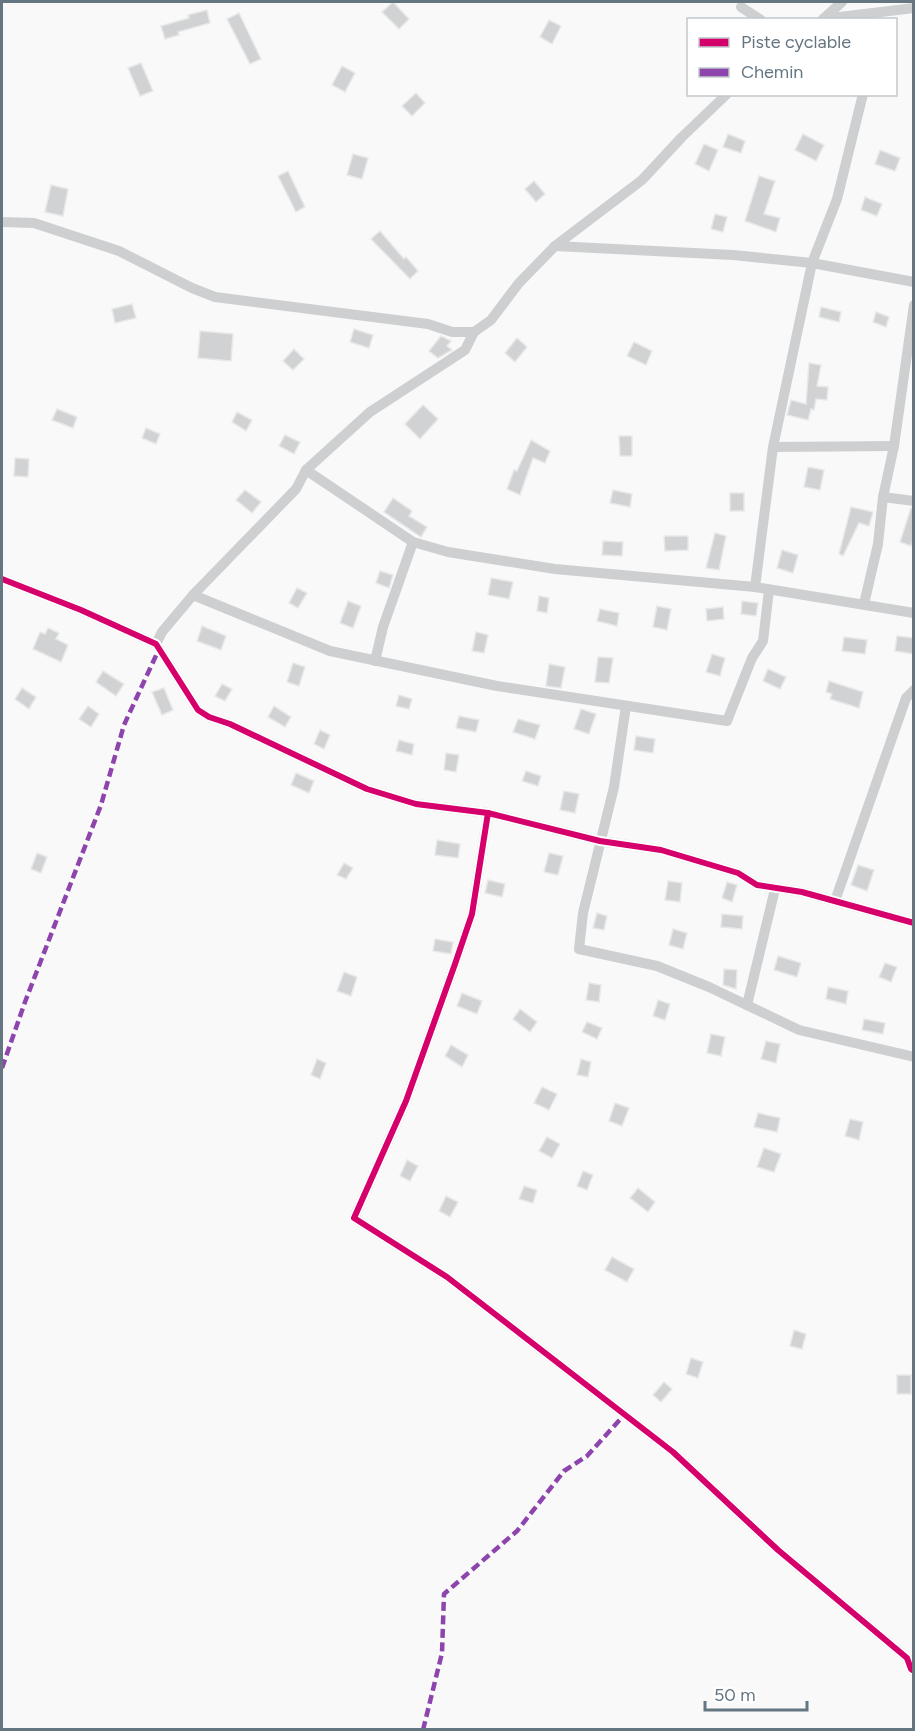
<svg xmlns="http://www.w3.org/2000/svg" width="915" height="1731" font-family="Figtree,sans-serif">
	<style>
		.building { fill: #d0d2d3; stroke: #e8e8e8; stroke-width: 1.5 }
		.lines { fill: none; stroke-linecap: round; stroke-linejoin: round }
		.street { stroke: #cecfd0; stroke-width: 10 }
		.quiet { stroke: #8e44ad; stroke-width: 4.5; stroke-dasharray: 9 4.5; stroke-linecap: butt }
		.cycleway-casing { stroke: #fff; stroke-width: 10 }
		.cycleway { stroke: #d6006c; stroke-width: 6 }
	</style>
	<rect width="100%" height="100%" fill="#f9f9f9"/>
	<g class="building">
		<path d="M393,2L409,19L399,29L382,12Z"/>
		<path d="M207,10L210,23L178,32L179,35L165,39L161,26L189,18L188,15Z"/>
		<path d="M239,13L261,59L250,64L227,19Z"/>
		<path d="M549,20L561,26L552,44L540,37Z"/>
		<path d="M141,63L153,91L140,96L128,68Z"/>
		<path d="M342,66L355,73L345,92L332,85Z"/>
		<path d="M416,93L425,103L412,116L402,106Z"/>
		<path d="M728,134L745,141L741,153L723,147Z"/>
		<path d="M803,134L824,145L816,161L795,150Z"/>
		<path d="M704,144L718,150L709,171L695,164Z"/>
		<path d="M880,150L900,158L895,171L875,164Z"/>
		<path d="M353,154L368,158L362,179L347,175Z"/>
		<path d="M288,171L305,207L296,212L278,176Z"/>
		<path d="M759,176L775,181L764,214L780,218L776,232L745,221Z"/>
		<path d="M534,181L545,194L536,202L525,189Z"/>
		<path d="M51,185L68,189L63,216L45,212Z"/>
		<path d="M865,197L882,204L877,216L861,210Z"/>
		<path d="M715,214L727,217L723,232L711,229Z"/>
		<path d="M380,231L404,259L406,257L418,271L410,279L371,239Z"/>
		<path d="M132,304L136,318L115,323L112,309Z"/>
		<path d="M821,307L841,312L839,322L819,317Z"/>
		<path d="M876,312L889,317L886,327L873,322Z"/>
		<path d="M354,329L373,335L369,348L350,342Z"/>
		<path d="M200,331L233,334L231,361L198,358Z"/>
		<path d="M441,336L451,341L447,346L452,350L438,358L429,351Z"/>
		<path d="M517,338L527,347L515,362L505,353Z"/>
		<path d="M634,342L652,351L646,365L627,356Z"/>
		<path d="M294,349L304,359L293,370L283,361Z"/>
		<path d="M809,363L821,365L817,386L828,387L827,400L816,399L814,410L811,409L808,420L787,415L791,400L806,404Z"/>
		<path d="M423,405L438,419L420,439L405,424Z"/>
		<path d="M57,409L77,417L73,428L52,420Z"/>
		<path d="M237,412L252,420L246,431L232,422Z"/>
		<path d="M146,428L160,434L156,444L142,438Z"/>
		<path d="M285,435L300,442L294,454L279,446Z"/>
		<path d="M619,436H632V456H620Z"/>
		<path d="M531,440L550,451L545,463L533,458L520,495L507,489L514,470L517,471Z"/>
		<path d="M15,458L29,459L28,477L14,476Z"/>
		<path d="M808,467L824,470L820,490L804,487Z"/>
		<path d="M245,490L261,502L252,513L236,500Z"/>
		<path d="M613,490L632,494L630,507L610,503Z"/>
		<rect x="730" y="493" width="14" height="18"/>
		<path d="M393,498L412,511L409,516L427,527L421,537L384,512Z"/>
		<path d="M851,507L873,512L869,526L859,523L843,556L839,554Z"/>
		<path d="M911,508H914V538L911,546L900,542Z"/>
		<path d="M715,533L726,536L719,570L706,568Z"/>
		<path d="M664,536H688V550L665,551Z"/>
		<path d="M603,541L623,542L622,556L602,555Z"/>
		<path d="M782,550L798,555L793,573L777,568Z"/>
		<path d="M380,571L393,575L389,588L376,583Z"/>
		<path d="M491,578L513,582L509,599L488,595Z"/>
		<path d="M297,588L307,593L298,608L289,603Z"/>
		<path d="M539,596L549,598L547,613L537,611Z"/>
		<path d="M348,601L361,606L353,628L340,623Z"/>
		<path d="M742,601L758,603L756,616L741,614Z"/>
		<path d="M657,606L671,609L667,630L653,627Z"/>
		<path d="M723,607L724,619L707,621L706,609Z"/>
		<path d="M600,609L619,613L617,626L597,621Z"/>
		<path d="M202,626L226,636L221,650L197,641Z"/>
		<path d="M48,628L59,633L56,639L68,645L61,662L33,649L40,632L45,634Z"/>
		<path d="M476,632L488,635L484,653L472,651Z"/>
		<path d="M897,636L914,638V654L895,651Z"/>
		<path d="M844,637L867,640L865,654L842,651Z"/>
		<path d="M712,654L725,658L720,676L706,672Z"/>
		<path d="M598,657L613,658L609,683L595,682Z"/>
		<path d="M293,663L305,667L299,686L287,682Z"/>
		<path d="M549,664L565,667L561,688L546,686Z"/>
		<path d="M768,669L786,677L780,689L763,681Z"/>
		<path d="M103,671L124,684L116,696L96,682Z"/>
		<path d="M829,681L863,692L859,708L830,699L832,694L826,692Z"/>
		<path d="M222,684L232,689L225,701L215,696Z"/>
		<path d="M22,688L36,697L29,709L15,699Z"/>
		<path d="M164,688L173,710L162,715L152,692Z"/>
		<path d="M399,695L412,699L409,709L396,706Z"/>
		<path d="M88,706L99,714L91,727L79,719Z"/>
		<path d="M274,706L291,717L285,727L268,717Z"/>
		<path d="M581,709L596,714L589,734L574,729Z"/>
		<path d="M459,716L479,720L476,732L456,728Z"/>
		<path d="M518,719L540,725L535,739L513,732Z"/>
		<path d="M320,730L330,735L324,749L314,744Z"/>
		<path d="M636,736L655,739L653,753L634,750Z"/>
		<path d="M399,740L414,744L412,755L396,751Z"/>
		<path d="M446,753L459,755L456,772L444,770Z"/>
		<path d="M526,771L541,776L538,786L522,781Z"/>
		<path d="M296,773L314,781L309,793L291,785Z"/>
		<path d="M564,791L579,794L575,813L560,810Z"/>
		<path d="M437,840L460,844L458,858L435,855Z"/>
		<path d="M37,853L47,857L41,873L31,869Z"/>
		<path d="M549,853L563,856L558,875L544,872Z"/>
		<path d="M344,863L353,868L346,879L337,875Z"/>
		<path d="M858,865L874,870L867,891L851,885Z"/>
		<path d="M488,880L505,884L502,897L485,893Z"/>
		<path d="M668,881L682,883L680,902L665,900Z"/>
		<path d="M727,882L737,885L732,902L722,898Z"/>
		<path d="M597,913L607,916L604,930L593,928Z"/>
		<path d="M722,914L743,916L742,929L721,927Z"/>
		<path d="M673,929L687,933L683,949L669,945Z"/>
		<path d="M435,939L453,942L451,954L433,951Z"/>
		<path d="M778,956L801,963L797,977L774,970Z"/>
		<path d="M885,963L897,967L891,982L879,977Z"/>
		<path d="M724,969L737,970L736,989L723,985Z"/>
		<path d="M344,972L357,977L351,996L337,991Z"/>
		<path d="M589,983L601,985L599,1002L586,1000Z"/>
		<path d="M828,987L848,991L846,1004L826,999Z"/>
		<path d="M462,993L482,1001L477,1014L457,1006Z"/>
		<path d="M658,1000L670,1004L665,1020L653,1016Z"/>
		<path d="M520,1009L537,1022L530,1032L513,1019Z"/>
		<path d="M864,1019L885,1023L883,1034L862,1030Z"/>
		<path d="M587,1022L602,1028L597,1039L582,1032Z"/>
		<path d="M711,1034L725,1037L721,1056L707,1053Z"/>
		<path d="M766,1041L780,1044L776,1063L761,1059Z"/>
		<path d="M451,1045L468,1055L462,1067L445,1056Z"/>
		<path d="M317,1059L326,1063L320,1079L311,1075Z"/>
		<path d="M581,1059L591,1062L588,1077L577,1075Z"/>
		<path d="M542,1087L557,1094L549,1110L534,1103Z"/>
		<path d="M615,1103L629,1108L622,1126L609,1121Z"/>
		<path d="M758,1113L780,1118L777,1132L754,1127Z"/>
		<path d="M850,1119L863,1122L859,1140L845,1136Z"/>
		<path d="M547,1137L560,1144L552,1158L539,1151Z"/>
		<path d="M764,1148L781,1154L774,1172L757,1167Z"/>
		<path d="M407,1160L418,1166L410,1181L400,1176Z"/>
		<path d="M583,1171L593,1175L587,1190L577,1186Z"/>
		<path d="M524,1186L537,1190L533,1203L519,1199Z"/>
		<path d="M638,1188L655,1202L648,1212L630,1198Z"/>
		<path d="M446,1196L458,1202L450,1217L439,1211Z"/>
		<path d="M612,1257L634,1269L627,1282L605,1270Z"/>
		<path d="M794,1330L806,1334L802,1349L790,1346Z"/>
		<path d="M691,1358L703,1362L698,1378L686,1374Z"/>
		<rect x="897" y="1375" width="14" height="19"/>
		<path d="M664,1382L672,1389L661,1402L653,1395Z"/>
	</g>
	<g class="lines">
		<g class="street">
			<path d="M741,7L761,20"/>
			<path d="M823,19L914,8"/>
			<path d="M823,19L842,2"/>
			<path d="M2,222L34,223L119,251L192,288L215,297L428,324L452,332H474L491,320L519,283L555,246L642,180L682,137L727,94"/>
			<path d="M555,246L733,255L812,263L914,282"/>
			<path d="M773,447L894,446"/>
			<path d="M306,470L413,542L448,552L555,569L755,587L914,613"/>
			<path d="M883,497L914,501"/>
			<path d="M2,579L81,610L156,644L198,710L209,717L230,724L367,789L416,804L488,813L600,841L661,850L738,873L757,885L802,892L914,923"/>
			<path d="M755,587L773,447L812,263L837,199L863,94"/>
			<path d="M193,595L330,651L497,686L727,721L752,658L763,641L769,590"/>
			<path d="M864,604L878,544L883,497L894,446L914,305"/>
			<path d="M156,644L162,632L193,595L296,489L306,470L370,412L465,350L474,332"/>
			<path d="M375,661L383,627L413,542"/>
			<path d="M626,706L614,787L583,913L579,949L657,966L709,987L799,1030L914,1057"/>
			<path d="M488,813L472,914L455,964L406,1101L354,1218L447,1277L673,1452L778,1550L907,1658L911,1669L914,1671"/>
			<path d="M835,901L906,698L914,690"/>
			<path d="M747,1005L775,889"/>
		</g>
		<g class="quiet">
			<path d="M2,1068L25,1002L101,805L124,725L159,649"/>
			<path d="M423,1730L442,1653L444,1594L517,1531L564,1471L587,1456L624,1415"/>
		</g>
		<defs>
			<g id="cycleway">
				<path d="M2,579L81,610L156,644L198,710L209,717L230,724L367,789L416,804L488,813L600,841L661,850L738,873L757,885L802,892L914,923"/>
				<path d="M488,813L472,914L455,964L406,1101L354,1218L447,1277L673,1452L778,1550L907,1658L911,1669L914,1671"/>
			</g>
		</defs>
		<use href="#cycleway" class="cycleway-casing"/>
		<use href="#cycleway" class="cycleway"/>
	</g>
	<rect width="915" height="1731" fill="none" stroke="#657683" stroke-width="6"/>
	<rect x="687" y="18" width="210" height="78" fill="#ffffff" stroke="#c1c8cd" stroke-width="1.5"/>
	<rect x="699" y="38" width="30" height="9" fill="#d6006c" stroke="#c1c8cd" stroke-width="1.5"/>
	<text x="741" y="48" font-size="18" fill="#657683">Piste cyclable</text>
	<rect x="699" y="68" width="30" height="9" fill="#8e44ad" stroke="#c1c8cd" stroke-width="1.5"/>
	<text x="741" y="78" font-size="18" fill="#657683">Chemin</text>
	<path d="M705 1701v9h102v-9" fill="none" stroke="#657683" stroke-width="3"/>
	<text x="714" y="1701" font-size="18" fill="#657683" stroke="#ffffff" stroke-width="4.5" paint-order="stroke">50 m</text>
</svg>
